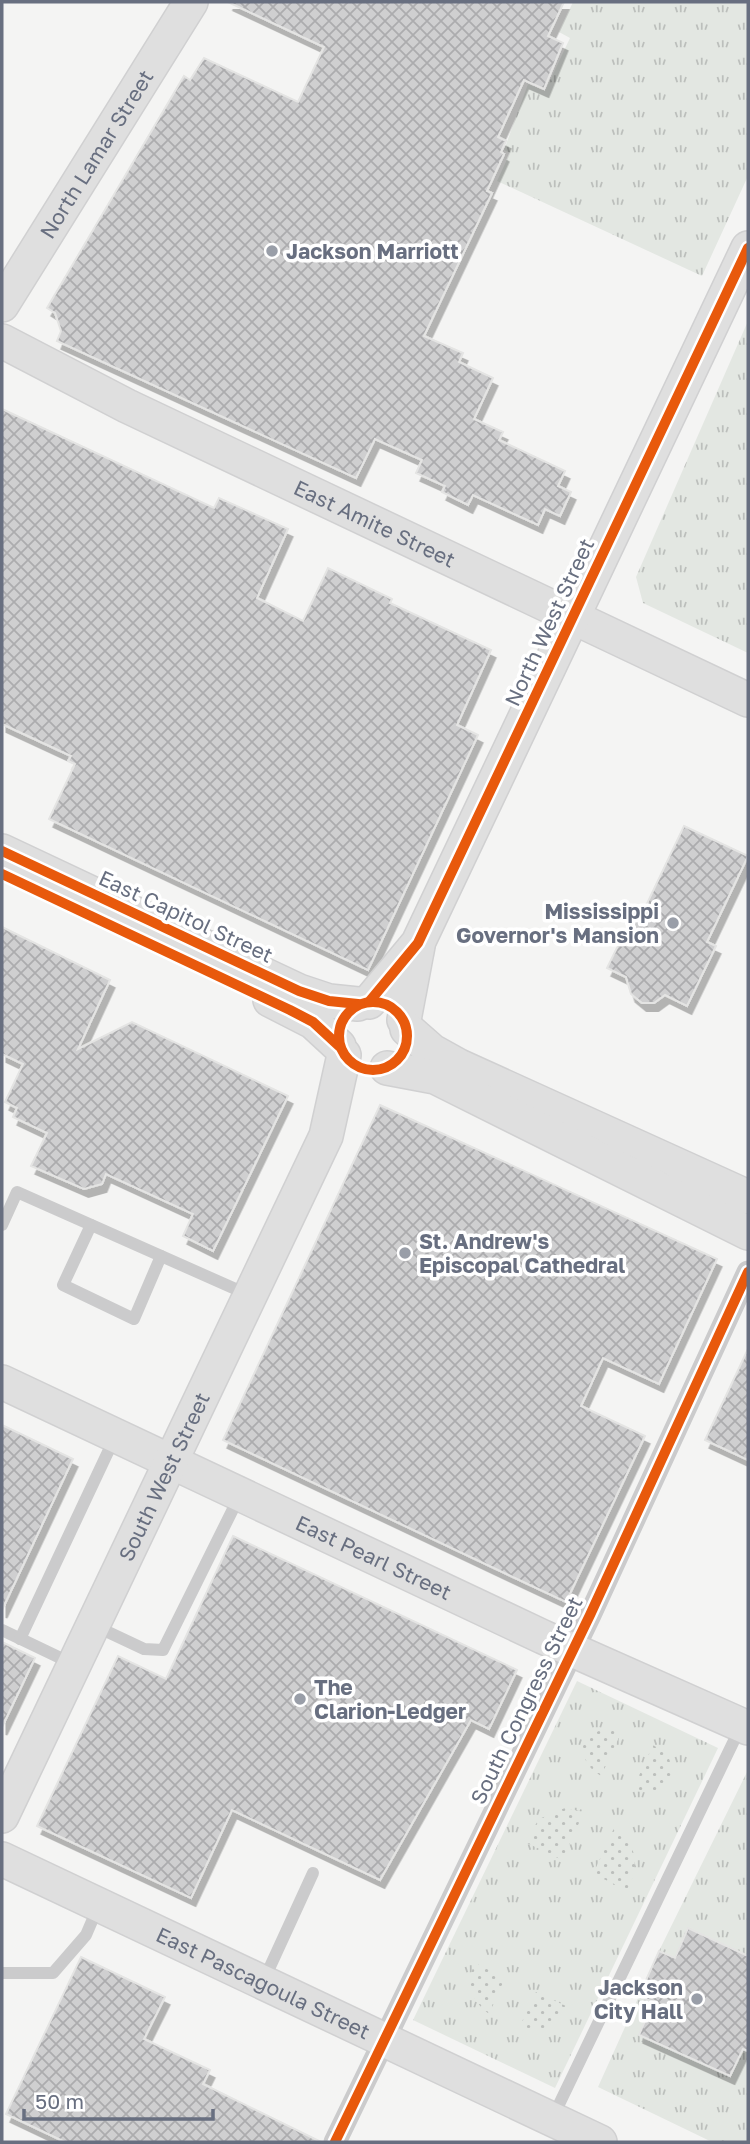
<svg xmlns="http://www.w3.org/2000/svg" width="750" height="2144" font-family="'Golos Text',sans-serif">
	<style>
		.grass { fill: url(#grass-tufts) }
		.garden { fill: url(#garden-dots) }
		.building { fill: url(#building-cross-hatch); stroke: #e4e4e3; stroke-width: 2; filter: url(#shadow) }
		.lines { fill: none; stroke-linecap: round; stroke-linejoin: round }
		.secondary-casing { stroke: #d0d0d1; stroke-width: 36 }
		.lane { stroke: #cbcbcc; stroke-width: 12 }
		.street { stroke: #cbcbcc; stroke-width: 23 }
		.secondary { stroke: #dfdfdf; stroke-width: 33 }
		.cycleway-casing { stroke: #fff; stroke-width: 15 }
		.cycleway { stroke: #e8590c; stroke-width: 10 }
		.poi-dot { fill: #999ea8; stroke: #fff; stroke-width: 2.5 }
		.labels { text-anchor: middle; dominant-baseline: central; stroke-width: 7; stroke-linejoin: round; paint-order: stroke }
		.street-label { font-size: 21px; fill: #686f80; stroke: #fff }
		.poi-label { font-size: 21px; font-weight: bold; fill: #686f80; stroke: #fff; text-anchor: start }
	</style>
	<defs>
		<pattern id="grass-tufts" width="24" height="20" patternUnits="userSpaceOnUse" patternTransform="scale(1.75)"><rect width="24" height="20" fill="#e3e7e2"/><path d="M3 7l-1-3M5 7V3M7 7l1-3M15 17l-1-3M17 17v-4M19 17l1-3" fill="none" stroke="#bcbfbc"/></pattern>
		<pattern id="garden-dots" width="8" height="8" patternUnits="userSpaceOnUse" patternTransform="scale(1.75)"><rect width="8" height="8" fill="#e3e7e2"/><path d="M2 2h.1M6 6h.1" fill="none" stroke="#bcbfbc" stroke-width="1.8" stroke-linecap="round"/></pattern>
		<pattern id="building-cross-hatch" width="8" height="8" patternUnits="userSpaceOnUse" patternTransform="scale(1.75)"><rect width="8" height="8" fill="#cfcfd0"/><path d="M0 0l8 8M0 8l8-8" fill="none" stroke="#acacae"/></pattern>
		<filter id="shadow"><feDropShadow dx="4.5" dy="8" stdDeviation="0" flood-color="#0004"/></filter>
	</defs>
	<rect width="100%" height="100%" fill="#f4f4f3"/>
	<g class="grass">
		<path d="M573,2H748V176L702,276L497,181L510,153L504,150L528,84L545,91L570,38L559,32Z"/>
		<path d="M748,321V653L643,603L636,577Z"/>
		<path d="M577,1681L718,1748L555,2088L413,2020Z"/>
		<path d="M748,1770V1956L688,1929L675,1958L659,1951Z"/>
		<path d="M639,1996L653,2002L639,2035L730,2076L743,2049L748,2051V2142H712L598,2087Z"/>
	</g>
	<g class="garden">
		<path d="M599,1731H622L601,1776C585,1766 581,1755 584,1736Z"/>
		<path d="M653,1745L668,1755L675,1778L652,1793L632,1791Z"/>
		<path d="M565,1808L584,1812L562,1860L525,1842L539,1819Z"/>
		<path d="M615,1826C637,1844 640,1867 627,1890L593,1874Z"/>
		<path d="M475,1963L505,1978L489,2014C471,2000 465,1984 475,1963Z"/>
		<path d="M536,1992L568,2007C557,2027 542,2034 519,2028Z"/>
	</g>
	<g class="building">
		<path d="M228,2H564L548,36L563,43L544,89L524,80L498,137L506,141L501,152L504,154L487,191L492,193L424,336L463,353L459,362L493,378L474,419L503,432L499,440L565,471L558,486L571,492L560,516L545,509L538,525L473,495L468,505L442,492L445,486L416,473L422,460L375,439L356,478L57,341L61,331L55,313L47,308L184,76L190,80L204,58L298,102L324,47Z"/>
		<path d="M2,409L214,508L219,498L288,529L257,598L303,621L328,568L392,599L390,603L491,650L457,725L478,735L368,970L49,819L75,764L68,761L71,756L2,724Z"/>
		<path d="M684,826L748,856L707,942L716,946L687,1006L665,995L654,1003H642L631,994L626,977L607,968L636,909L643,912Z"/>
		<path d="M2,927L110,980L78,1049L132,1022L288,1096L213,1251L183,1236L193,1214L106,1174L102,1184L84,1189L31,1166L47,1133L13,1117L17,1108L5,1102L23,1064L2,1054Z"/>
		<path d="M380,1105L717,1259L659,1384L603,1358L581,1406L645,1436L566,1602L223,1440Z"/>
		<path d="M748,1349V1460L705,1440Z"/>
		<path d="M2,1425L73,1459L2,1610Z"/>
		<path d="M233,1536L517,1670L489,1729L471,1720L380,1880L232,1810L191,1898L37,1826L118,1656L166,1679Z"/>
		<path d="M2,1642L35,1658L2,1727Z"/>
		<path d="M688,1928L748,1956V2051L743,2049L730,2076L639,2035L653,2002L639,1996L659,1951L675,1958Z"/>
		<path d="M81,1957L165,1997L144,2039L210,2070L203,2084L321,2142H65L6,2114Z"/>
	</g>
	<g class="lines">
		<defs>
			<g id="secondary">
				<path id="s1" d="M2,305L191,2"/>
				<path id="s2" d="M2,341L127,406L748,700"/>
				<path d="M2,851L299,991L329,1001L358,1004"/>
				<path d="M270,1000L313,1022L339,1046"/>
				<path d="M369,1002L418,943L748,248"/>
				<path d="M404,1020L418,946"/>
				<path d="M407,1029L432,1051L459,1066L748,1197"/>
				<path d="M387,1068L435,1077L748,1233"/>
				<path id="s3" d="M2,1382L543,1637L748,1728"/>
				<path id="s4" d="M2,1816L326,1136L344,1055"/>
				<path id="s5" d="M2,1859L600,2142"/>
			</g>
		</defs>
		<use href="#secondary" class="secondary-casing"/>
		<g class="lane">
			<path d="M2,1225L17,1192L249,1295"/>
			<path d="M91,1225L63,1285L134,1319L161,1256"/>
			<path d="M93,1625L144,1649L163,1650L239,1497"/>
			<path d="M2,1630L73,1664"/>
			<path d="M20,1639L115,1437"/>
			<path d="M2,1973H53L86,1935L98,1907"/>
			<path d="M263,1982L313,1873"/>
			<path d="M552,2119L741,1726"/>
		</g>
		<path class="street" d="M335,2142L590,1615L748,1272"/>
		<use href="#secondary" class="secondary"/>
		<defs>
			<g id="cycleway">
				<path d="M2,851L299,991L329,1001L358,1004"/>
				<path d="M2,874L290,1010L313,1022L339,1046"/>
				<circle cx="373" cy="1036" r="34"/>
				<path d="M369,1002L418,943L748,248"/>
				<path d="M335,2142L590,1615L748,1272"/>
			</g>
		</defs>
		<use href="#cycleway" class="cycleway-casing"/>
		<use href="#cycleway" class="cycleway"/>
	</g>
	<g class="poi-dot">
		<circle cx="272" cy="251" r="7"/>
		<circle cx="673" cy="923" r="7"/>
		<circle cx="405" cy="1253" r="7"/>
		<circle cx="300" cy="1699" r="7"/>
		<circle cx="697" cy="1999" r="7"/>
	</g>
	<g class="labels">
		<g class="street-label">
			<text stroke="none"><textPath href="#s1" startOffset="178">North Lamar Street</textPath></text>
			<text stroke="none"><textPath href="#s2" startOffset="415">East Amite Street</textPath></text>
			<text transform="translate(549 622) rotate(-65)">North West Street</text>
			<text transform="translate(186 916) rotate(25)">East Capitol Street</text>
			<text stroke="none"><textPath href="#s4" startOffset="376">South West Street</textPath></text>
			<text stroke="none"><textPath href="#s3" startOffset="411">East Pearl Street</textPath></text>
			<text transform="translate(526 1700) rotate(-64)">South Congress Street</text>
			<text stroke="none"><textPath href="#s5" startOffset="289">East Pascagoula Street</textPath></text>
		</g>
		<g class="poi-label">
			<text x="286" y="251">Jackson Marriott</text>
			<text x="659" y="911" text-anchor="end">Mississippi<tspan x="659" dy="24">Governor's Mansion</tspan></text>
			<text x="419" y="1241">St. Andrew's<tspan x="419" dy="24">Episcopal Cathedral</tspan></text>
			<text x="314" y="1687">The<tspan x="314" dy="24">Clarion-Ledger</tspan></text>
			<text x="683" y="1987" text-anchor="end">Jackson<tspan x="683" dy="24">City Hall</tspan></text>
		</g>
	</g>
	<rect width="750" height="2144" fill="none" stroke="#686f80" stroke-width="7"/>
	<path d="M24 2109v10h189v-10" fill="none" stroke="#686f80" stroke-width="3.5"/>
	<text x="35" y="2109" font-size="21" fill="#686f80" stroke="#ffffff" stroke-width="5" paint-order="stroke">50 m</text>
</svg>
